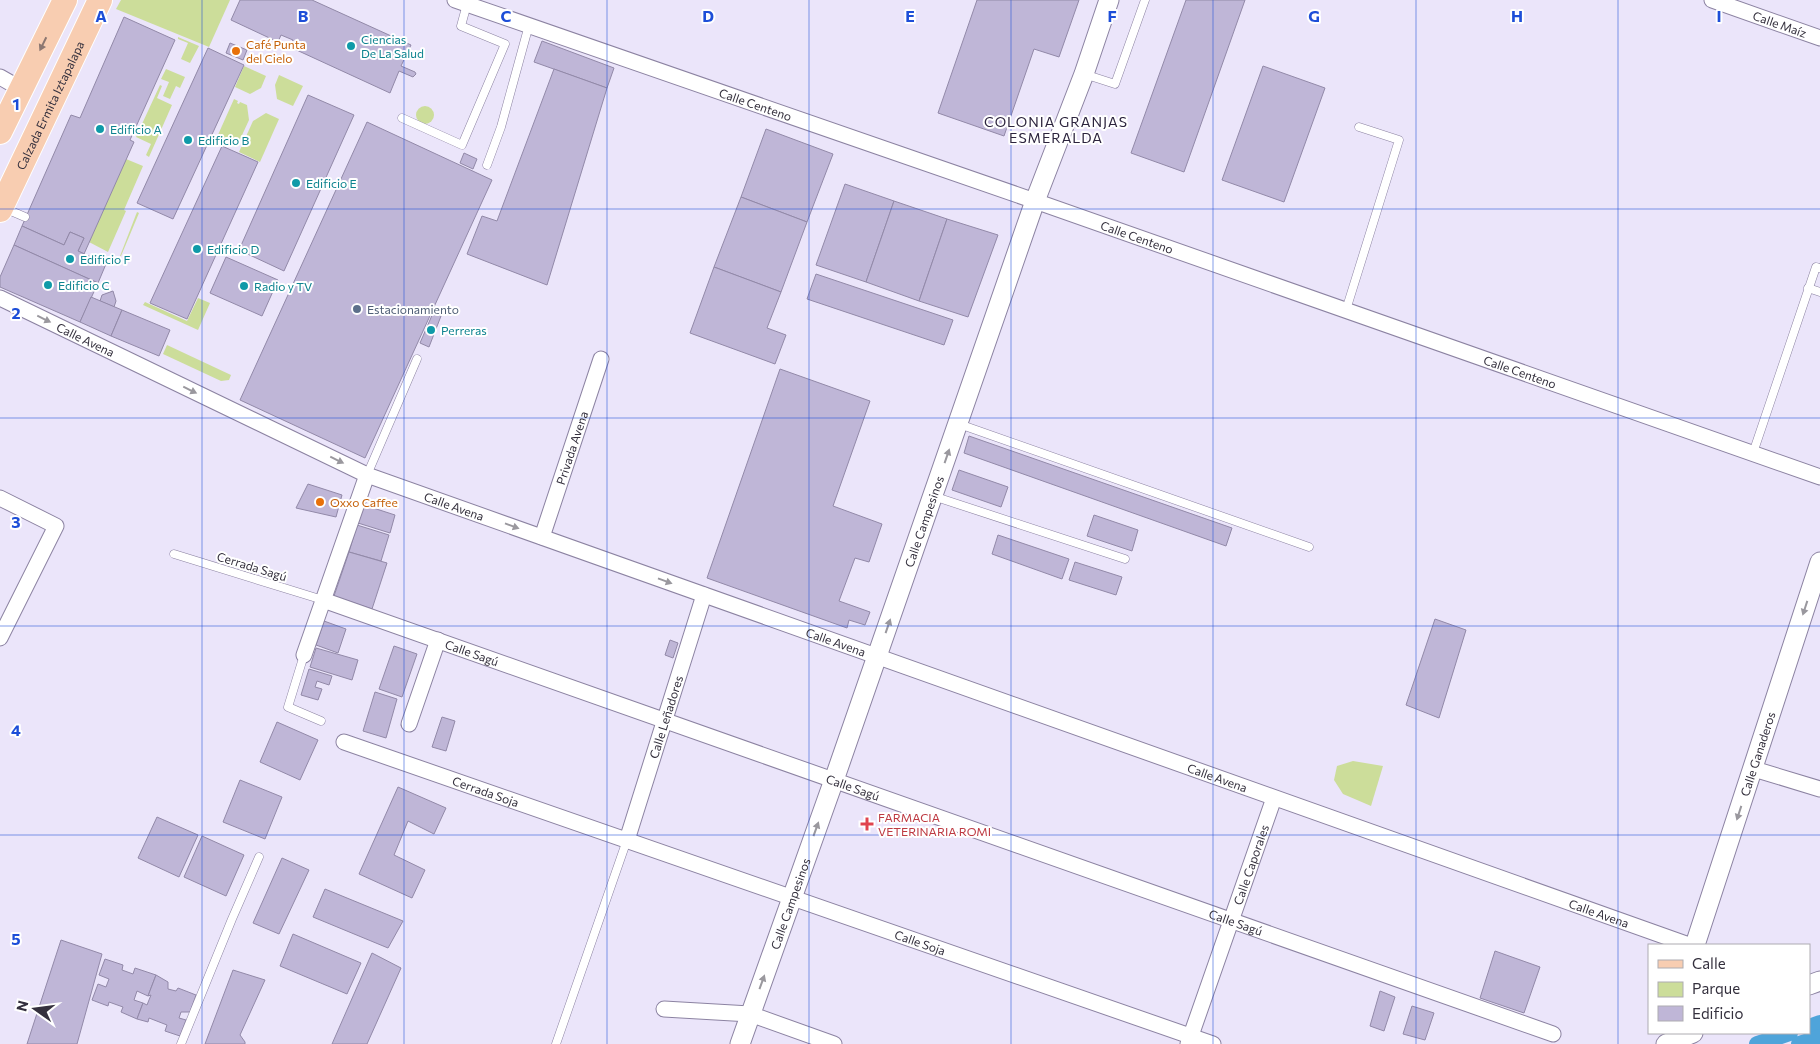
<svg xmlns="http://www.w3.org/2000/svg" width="1820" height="1044" font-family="Commissioner,sans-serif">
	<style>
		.green { fill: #ccdd9a }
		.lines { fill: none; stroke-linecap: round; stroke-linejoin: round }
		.canal { stroke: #4fa4da; stroke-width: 16 }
		.building { fill: #bfb6d7; stroke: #9289a8 }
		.service-casing { stroke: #8c83a2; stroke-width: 9 }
		.minor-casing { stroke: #8c83a2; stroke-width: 17 }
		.tertiary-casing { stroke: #8c83a2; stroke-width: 21 }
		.primary-casing { stroke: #fff; stroke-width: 26 }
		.service { stroke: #fff; stroke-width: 8 }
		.minor { stroke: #fff; stroke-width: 15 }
		.tertiary { stroke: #fff; stroke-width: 19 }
		.primary { stroke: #f8cdb1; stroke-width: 24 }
		.oneway { fill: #8c7771 }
		.oneway2 { fill: #9a989e }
		.grid { fill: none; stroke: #1d4ed8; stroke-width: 1; stroke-opacity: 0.55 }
		.culture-dot { fill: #0f9aa8; stroke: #fff; stroke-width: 2 }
		.food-dot { fill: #e8710a; stroke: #fff; stroke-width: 2 }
		.service-dot { fill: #5c6f8a; stroke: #fff; stroke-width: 2 }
		.health-dot { fill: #e0444e; stroke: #fff; stroke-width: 2 }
		.labels { text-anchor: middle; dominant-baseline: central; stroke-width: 4; stroke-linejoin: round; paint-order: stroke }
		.street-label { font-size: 12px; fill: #34303d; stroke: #fff }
		.culture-label { font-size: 12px; fill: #0d838f; stroke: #fff; text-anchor: start }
		.food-label { font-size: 12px; fill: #c56008; stroke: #fff; text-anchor: start }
		.service-label { font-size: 12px; fill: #4e5e75; stroke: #fff; text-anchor: start }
		.health-label { font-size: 12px; fill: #be3a42; stroke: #fff; text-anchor: start }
		.neighbourhood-label { font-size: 14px; letter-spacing: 1px; fill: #2c243d; stroke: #fff }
		.grid-label { font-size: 16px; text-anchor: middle; font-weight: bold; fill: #1d4ed8; stroke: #fff; stroke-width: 4; stroke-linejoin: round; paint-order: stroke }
	</style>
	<rect width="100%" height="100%" fill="#ebe5fa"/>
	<g class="green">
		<path d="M121,0H230L209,47L116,9Z"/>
		<path d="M178,37L199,46L190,63L181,59L188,43L178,39Z"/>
		<path d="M244,66L266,76L261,88L250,94L235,87Z"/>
		<path d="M166,69L185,77L180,88L176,86L170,99L163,96L169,82L161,79Z"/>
		<path d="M279,75L303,86L293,106L277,99L275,85Z"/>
		<path d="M160,85L162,86L157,98L172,105L149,157L146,155L151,144L136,137Z"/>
		<path d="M234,99L238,101L237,103L239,104L240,102L247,105L249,120L237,146L225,140L222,146L215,143L213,146Z"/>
		<circle cx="425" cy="115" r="9"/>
		<path d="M266,113L279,119L260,162L239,152L253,121Z"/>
		<path d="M126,159L143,166L124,210L126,211L108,252L89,242Z"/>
		<path d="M137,212L139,213L121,256H120Z"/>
		<path d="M198,298L210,303L198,330L143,305L145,302L187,321Z"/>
		<path d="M167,345L231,375L229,380L221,381L163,354Z"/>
		<path d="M1353,761L1383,766L1371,806L1343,794L1334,780L1337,766Z"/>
	</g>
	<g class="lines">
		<g class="canal">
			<path d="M1809,1027L1820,1023"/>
			<path d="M1757,1044L1790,1033"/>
			<path d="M1799,1044L1820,1037"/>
		</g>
	</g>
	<g class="building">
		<path d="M240,0H312L411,45L401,66L415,72L416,74L413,77L399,71L390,93L290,47L293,40L281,35L278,42L231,20Z"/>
		<path d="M977,0H1079L1059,57L1034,49L1004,136L938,113Z"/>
		<path d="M1186,0H1245L1184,172L1131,153Z"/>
		<path d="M124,17L175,40L130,140L134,142L84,254L78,251L84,238L70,232L64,245L22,226L71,115L80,118Z"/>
		<path d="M542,41L614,68L607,88L534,62Z"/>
		<path d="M230,43L247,50L243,60L226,53Z"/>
		<path d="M208,48L244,65L173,219L137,203Z"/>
		<path d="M1263,66L1325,88L1284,202L1222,180Z"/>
		<path d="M554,69L607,88L547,285L467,254L482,216L497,221Z"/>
		<path d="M308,95L354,115L284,271L239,250Z"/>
		<path d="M367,122L492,180L365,458L240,400Z"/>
		<path d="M766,129L833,154L807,222L741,197Z"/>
		<path d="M222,146L258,162L187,319L150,303Z"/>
		<path d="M464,153L477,159L473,169L460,163Z"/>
		<path d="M845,184L894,201L866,282L816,265Z"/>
		<path d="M741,197L807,222L781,292L714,267Z"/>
		<path d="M894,201L947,219L919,301L866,282Z"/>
		<path d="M947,219L998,235L968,317L919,301Z"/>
		<path d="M22,226L64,245L70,232L84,238L78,251L106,264L98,283L14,245Z"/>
		<path d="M14,245L98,283L80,322L0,287V277Z"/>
		<path d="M226,257L278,280L262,316L210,293Z"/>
		<path d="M714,267L781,292L767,328L786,335L775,364L690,333Z"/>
		<path d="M816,274L953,320L944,345L807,299Z"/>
		<path d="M113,291L116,301L114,307L100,301L102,295Z"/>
		<path d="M91,297L122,310L111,336L80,322Z"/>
		<path d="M122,310L170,330L159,356L111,336Z"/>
		<path d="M433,313L441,316L429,347L420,343Z"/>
		<path d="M780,369L870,401L833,506L882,524L869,562L855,558L839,601L870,612L865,625L849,620L847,628L707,578Z"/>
		<path d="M969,436L1232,528L1226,546L964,453Z"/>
		<path d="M959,470L1008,487L1001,507L952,490Z"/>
		<path d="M308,484L342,495L336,517L296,508Z"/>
		<path d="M364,505L395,515L390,533L358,523Z"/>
		<path d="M1094,515L1138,530L1132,551L1087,536Z"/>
		<path d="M357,525L389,535L381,561L349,552Z"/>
		<path d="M998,535L1069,559L1062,579L992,554Z"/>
		<path d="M349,552L387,563L372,609L334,596Z"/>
		<path d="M1075,562L1122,577L1116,595L1069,580Z"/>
		<path d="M1435,619L1466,630L1439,718L1406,705Z"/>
		<path d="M324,621L346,629L338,653L316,645Z"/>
		<path d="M670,640L678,643L673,658L665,655Z"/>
		<path d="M394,646L417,654L402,697L379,689Z"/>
		<path d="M316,648L358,660L352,680L310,667Z"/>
		<path d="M309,669L332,676L329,685L317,681L315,687L322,689L318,700L301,695Z"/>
		<path d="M375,692L397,699L386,738L363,731Z"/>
		<path d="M442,717L455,721L446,751L432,747Z"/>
		<path d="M277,722L318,740L300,780L260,762Z"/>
		<path d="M240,780L282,797L265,839L223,822Z"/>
		<path d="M398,787L446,808L434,834L408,821L394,855L425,870L412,898L359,874Z"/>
		<path d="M157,817L198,835L179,877L138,858Z"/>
		<path d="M202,836L244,855L226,896L184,877Z"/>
		<path d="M282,858L309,870L279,934L253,923Z"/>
		<path d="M325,889L403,921L388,948L313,917Z"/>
		<path d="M293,934L361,963L347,994L280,966Z"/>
		<path d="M61,940L102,954L77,1044H27Z"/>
		<path d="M1495,951L1540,967L1524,1013L1480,998Z"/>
		<path d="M372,953L401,968L367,1044H332Z"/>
		<path d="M105,959L123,965L122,970L133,974L135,968L156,975L148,996L137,991L134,1000L143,1003L137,1019L121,1012L123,1007L109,1002L108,1006L92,1000L98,984L106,987L109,979L99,975Z"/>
		<path d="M233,970L265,980L240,1035L245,1042V1044H205Z"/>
		<path d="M156,975L168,982V989L176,991L178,988L196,995L190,1012H181L179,1018L186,1020L180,1036L165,1031L167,1025L149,1018L148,1022L137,1019L143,1003L147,1005L151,995L148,996Z"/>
		<path d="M1380,991L1395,997L1384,1031L1370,1026Z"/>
		<path d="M1412,1006L1434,1013L1425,1040L1403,1034Z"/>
	</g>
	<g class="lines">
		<defs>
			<g id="service">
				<path d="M1084,74L1115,84L1145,0"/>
				<path d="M402,118L462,145L505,44L461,26L467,4"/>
				<path d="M487,165L501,127L529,25"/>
				<path d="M4,208L25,217"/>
				<path d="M1808,288L1820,292"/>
				<path d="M1346,310L1399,140L1359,127"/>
				<path d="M959,424L1309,547"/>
				<path d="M1753,453L1816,267L1820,268"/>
				<path d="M367,475L417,359"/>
				<path d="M933,496L1125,559"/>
				<path d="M174,554L323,600"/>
				<path d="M304,655L288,707L321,721"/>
				<path d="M181,1044L232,919L259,857"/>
				<path d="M556,1044L627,840"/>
			</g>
			<g id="minor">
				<path id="s1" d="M455,0L1035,201L1820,477"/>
				<path id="s2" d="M1712,0L1820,38"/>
				<path d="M0,77L21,89"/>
				<path id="s3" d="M0,298L367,475L1689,945"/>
				<path d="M0,498L56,526L0,638"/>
				<path id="s4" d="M542,537L601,359"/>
				<path id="s5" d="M323,600L1553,1034"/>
				<path d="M304,655L367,475"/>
				<path d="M409,724L438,640"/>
				<path id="s6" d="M344,742L1213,1044"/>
				<path d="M1754,769L1820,789"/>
				<path id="s7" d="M627,840L704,595"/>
				<path d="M664,1009L750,1014L834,1044"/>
				<path id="s8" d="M1188,1044L1274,798"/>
			</g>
			<g id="tertiary">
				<path id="s9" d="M1695,945L1820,562"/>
				<path d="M1809,985L1820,981"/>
				<path id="s10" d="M740,1044L834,780L1035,201L1084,74L1109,0"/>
				<path d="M1666,1044L1693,1033"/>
			</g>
			<g id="primary">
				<path d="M0,132L65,0"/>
				<path id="s11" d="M0,210L100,0"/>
			</g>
		</defs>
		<use href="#service" class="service-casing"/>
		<use href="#minor" class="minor-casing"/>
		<use href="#tertiary" class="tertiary-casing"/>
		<use href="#primary" class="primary-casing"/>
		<use href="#service" class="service"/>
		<use href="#minor" class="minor"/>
		<use href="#tertiary" class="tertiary"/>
		<use href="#primary" class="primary"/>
	</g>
	<defs><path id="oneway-solid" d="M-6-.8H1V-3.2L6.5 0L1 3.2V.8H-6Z" transform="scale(1.25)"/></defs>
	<use class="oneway" href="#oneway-solid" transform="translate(43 44) rotate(116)"/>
	<g class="oneway2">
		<use href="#oneway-solid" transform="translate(44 319) rotate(26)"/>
		<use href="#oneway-solid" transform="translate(190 390) rotate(26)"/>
		<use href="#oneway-solid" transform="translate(947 456) rotate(-71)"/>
		<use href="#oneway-solid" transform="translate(337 460) rotate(26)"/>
		<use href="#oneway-solid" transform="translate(512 526) rotate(20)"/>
		<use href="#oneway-solid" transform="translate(665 581) rotate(20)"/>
		<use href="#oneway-solid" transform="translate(1805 608) rotate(108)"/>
		<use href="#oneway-solid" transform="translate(888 626) rotate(-71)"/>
		<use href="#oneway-solid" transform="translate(1739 813) rotate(108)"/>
		<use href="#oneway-solid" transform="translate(816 829) rotate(-70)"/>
		<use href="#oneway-solid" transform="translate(762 982) rotate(-70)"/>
	</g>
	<path class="grid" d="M202,0V1044M404,0V1044M607,0V1044M809,0V1044M1011,0V1044M1213,0V1044M1416,0V1044M1618,0V1044M0,209H1820M0,418H1820M0,626H1820M0,835H1820"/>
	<g class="culture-dot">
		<circle cx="351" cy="46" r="5"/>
		<circle cx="100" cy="129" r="5"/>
		<circle cx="188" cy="140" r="5"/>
		<circle cx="296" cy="183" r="5"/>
		<circle cx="197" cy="249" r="5"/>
		<circle cx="70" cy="259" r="5"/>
		<circle cx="48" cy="285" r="5"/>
		<circle cx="244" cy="286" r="5"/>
		<circle cx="431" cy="330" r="5"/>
	</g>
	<g class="food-dot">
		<circle cx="236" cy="51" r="5"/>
		<circle cx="320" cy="502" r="5"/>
	</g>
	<circle class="service-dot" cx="357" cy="309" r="5"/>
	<path class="health-dot" d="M864.5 816.5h5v5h5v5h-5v5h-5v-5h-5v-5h5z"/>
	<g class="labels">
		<g class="street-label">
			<text stroke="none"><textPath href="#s2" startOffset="72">Calle Maíz</textPath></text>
			<text stroke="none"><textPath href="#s1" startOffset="318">Calle Centeno</textPath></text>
			<text stroke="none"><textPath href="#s11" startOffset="116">Calzada Ermita Iztapalapa</textPath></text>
			<text stroke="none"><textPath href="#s1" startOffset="722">Calle Centeno</textPath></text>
			<text stroke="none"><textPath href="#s3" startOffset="95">Calle Avena</textPath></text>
			<text stroke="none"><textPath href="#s1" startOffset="1128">Calle Centeno</textPath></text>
			<text stroke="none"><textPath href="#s4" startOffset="94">Privada Avena</textPath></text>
			<text stroke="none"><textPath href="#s3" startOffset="500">Calle Avena</textPath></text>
			<text stroke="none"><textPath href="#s10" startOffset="554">Calle Campesinos</textPath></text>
			<text transform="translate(252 566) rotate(17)">Cerrada Sagú</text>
			<text stroke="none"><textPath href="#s3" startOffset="905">Calle Avena</textPath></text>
			<text stroke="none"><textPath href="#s5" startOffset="158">Calle Sagú</textPath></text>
			<text stroke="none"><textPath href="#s7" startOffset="129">Calle Leñadores</textPath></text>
			<text stroke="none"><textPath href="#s9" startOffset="201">Calle Ganaderos</textPath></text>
			<text stroke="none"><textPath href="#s3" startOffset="1310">Calle Avena</textPath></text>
			<text stroke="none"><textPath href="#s5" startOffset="562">Calle Sagú</textPath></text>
			<text stroke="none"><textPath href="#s6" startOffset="150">Cerrada Soja</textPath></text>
			<text stroke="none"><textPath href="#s8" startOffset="190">Calle Caporales</textPath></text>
			<text stroke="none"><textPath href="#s10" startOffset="149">Calle Campesinos</textPath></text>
			<text stroke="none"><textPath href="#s3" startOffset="1715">Calle Avena</textPath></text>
			<text stroke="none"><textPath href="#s5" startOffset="968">Calle Sagú</textPath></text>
			<text stroke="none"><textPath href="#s6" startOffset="610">Calle Soja</textPath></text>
		</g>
		<g class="culture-label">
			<text x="361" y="39">Ciencias<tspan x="361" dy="14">De La Salud</tspan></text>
			<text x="110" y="129">Edificio A</text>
			<text x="198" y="140">Edificio B</text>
			<text x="306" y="183">Edificio E</text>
			<text x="207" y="249">Edificio D</text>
			<text x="80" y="259">Edificio F</text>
			<text x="58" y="285">Edificio C</text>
			<text x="254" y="286">Radio y TV</text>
			<text x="441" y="330">Perreras</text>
		</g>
		<g class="food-label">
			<text x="246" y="44">Café Punta<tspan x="246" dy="14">del Cielo</tspan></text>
			<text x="330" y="502">Oxxo Caffee</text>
		</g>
		<g class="service-label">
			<text x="367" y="309">Estacionamiento</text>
		</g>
		<g class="health-label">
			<text x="878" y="817">FARMACIA<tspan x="878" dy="14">VETERINARIA ROMI</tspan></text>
		</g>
		<g class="neighbourhood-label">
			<text x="1056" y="121">COLONIA GRANJAS<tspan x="1056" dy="16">ESMERALDA</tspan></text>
		</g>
	</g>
	<g class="grid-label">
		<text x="101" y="22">A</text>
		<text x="303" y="22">B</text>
		<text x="506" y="22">C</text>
		<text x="708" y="22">D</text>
		<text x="910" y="22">E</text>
		<text x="1112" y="22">F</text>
		<text x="1314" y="22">G</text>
		<text x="1517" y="22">H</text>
		<text x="1719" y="22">I</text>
		<text x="16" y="110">1</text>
		<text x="16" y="319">2</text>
		<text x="16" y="528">3</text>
		<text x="16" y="736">4</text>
		<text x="16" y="945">5</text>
	</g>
	<rect x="1648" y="944" width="162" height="90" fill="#ffffff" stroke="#aeacb1"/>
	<rect x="1658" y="960" width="25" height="8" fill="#f8cdb1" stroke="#aeacb1"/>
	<text x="1692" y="969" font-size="15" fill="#34303d">Calle</text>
	<rect x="1658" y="982" width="25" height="15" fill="#ccdd9a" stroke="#aeacb1"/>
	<text x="1692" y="994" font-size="15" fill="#34303d">Parque</text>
	<rect x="1658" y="1006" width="25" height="15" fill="#bfb6d7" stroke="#aeacb1"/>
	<text x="1692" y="1019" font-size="15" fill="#34303d">Edificio</text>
	<g transform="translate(35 1009) rotate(284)" stroke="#ffffff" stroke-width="4" paint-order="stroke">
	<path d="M0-4L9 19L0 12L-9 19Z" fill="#34303d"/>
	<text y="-8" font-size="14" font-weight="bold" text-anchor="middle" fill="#34303d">N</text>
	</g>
</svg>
